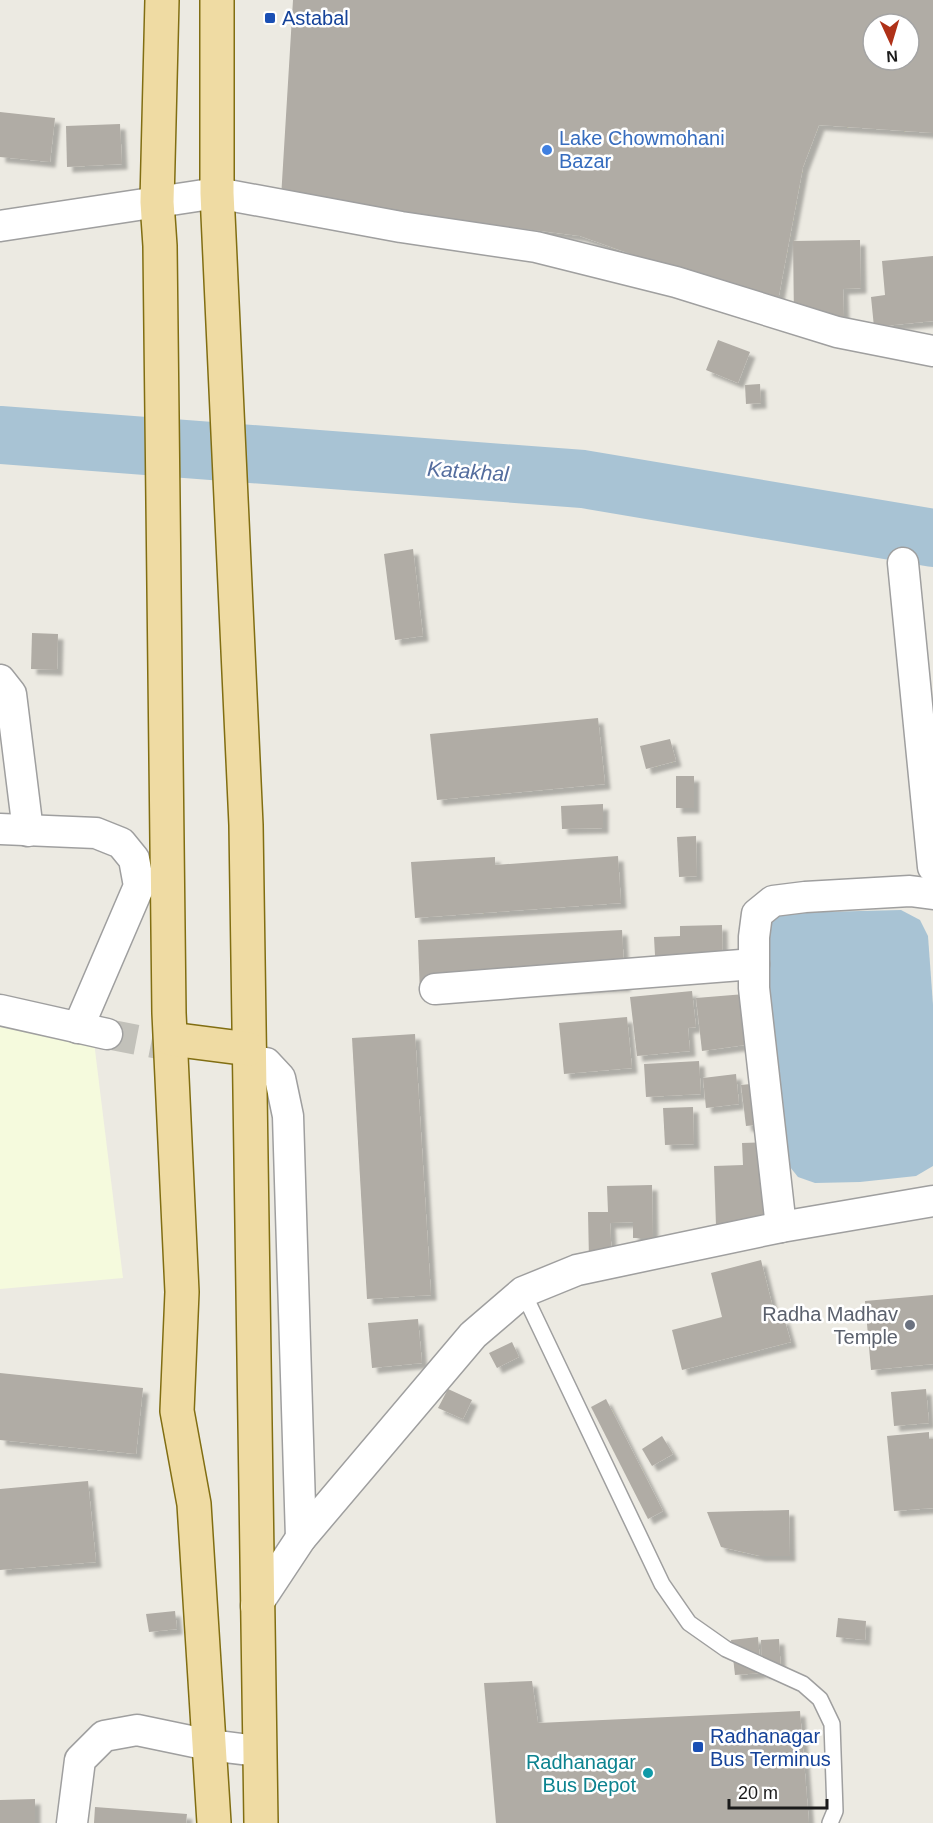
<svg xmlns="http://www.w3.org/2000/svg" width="933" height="1823" font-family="Helvetica,sans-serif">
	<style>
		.education { fill: #f5fadd }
		.water { fill: #a8c3d4 }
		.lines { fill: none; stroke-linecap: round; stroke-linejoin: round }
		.river { stroke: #a8c3d4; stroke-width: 58 }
		.building { fill: #b0aca5; fill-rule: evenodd; filter: url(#shadow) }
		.minor-tunnel { stroke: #c2c1ba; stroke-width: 30; stroke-dasharray: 30 15; stroke-linecap: butt }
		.service-casing { stroke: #9f9f9f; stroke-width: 18 }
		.minor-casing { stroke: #9f9f9f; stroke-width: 33 }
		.primary-casing { stroke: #816e12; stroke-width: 36 }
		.service { stroke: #fff; stroke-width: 15 }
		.minor { stroke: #fff; stroke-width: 30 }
		.primary { stroke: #efdba3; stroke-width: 33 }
		.transit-dot { fill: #1a4fb4; stroke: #fff; stroke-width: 2 }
		.shop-dot { fill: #3f7fe0; stroke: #fff; stroke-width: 2 }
		.worship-dot { fill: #6b7280; stroke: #fff; stroke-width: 2 }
		.culture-dot { fill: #0f9aa8; stroke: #fff; stroke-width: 2 }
		.labels { text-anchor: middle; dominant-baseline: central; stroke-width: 5; stroke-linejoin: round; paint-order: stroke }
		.transit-label { font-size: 20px; fill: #164399; stroke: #fff; text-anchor: start }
		.shop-label { font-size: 20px; fill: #366cbe; stroke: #fff; text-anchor: start }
		.worship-label { font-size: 20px; fill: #5b616d; stroke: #fff; text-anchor: end }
		.culture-label { font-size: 20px; fill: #0d838f; stroke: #fff; text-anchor: end }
		.water-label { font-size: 21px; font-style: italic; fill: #546d9e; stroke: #fff }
	</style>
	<defs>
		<filter id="shadow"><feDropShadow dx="5.5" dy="5.5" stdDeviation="1.5" flood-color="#0004"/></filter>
	</defs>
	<rect width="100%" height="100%" fill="#eceae2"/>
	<path class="education" d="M0,1021L94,1042L123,1278L0,1289Z"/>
	<path class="water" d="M901,910L920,920L928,936L933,1005V1166L916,1176L860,1182L815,1183L798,1177L782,1157L764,946L767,926L779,913Z"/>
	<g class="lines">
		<path class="river" d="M0,435L583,479L933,538"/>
	</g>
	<g class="building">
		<path d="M293,0H933V133L819,125L803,167L777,306L580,236L281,198ZM873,24H909V60H873Z"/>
		<path d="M0,112L55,118L50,162L0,157Z"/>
		<path d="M120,124L122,164L67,167L66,126Z"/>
		<path d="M860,240L861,288L843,289L844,318H794L793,241Z"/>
		<path d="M933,256V321L874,327L871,297L885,295L882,261Z"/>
		<path d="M718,340L750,352L738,383L706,370Z"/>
		<path d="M760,384L761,403L746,404L745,385Z"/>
		<path d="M413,549L423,636L395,640L384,554Z"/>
		<path d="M32,633L58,634L57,670L31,669Z"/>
		<path d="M598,718L605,784L437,800L430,734Z"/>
		<path d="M670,739L676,761L646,769L640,746Z"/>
		<rect x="676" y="776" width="18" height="32"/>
		<path d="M603,804V828L562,829L561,806Z"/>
		<path d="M696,836L697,876L679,877L677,837Z"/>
		<path d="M618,856L621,903L415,918L411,862L495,857V865Z"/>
		<path d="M722,925L723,972L656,974L654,937L680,936V926Z"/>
		<path d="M622,930L625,986L420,995L418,940Z"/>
		<path d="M692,991L696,1027L688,1028L690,1051L637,1056L630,997Z"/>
		<path d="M745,994V1045L702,1051L696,998Z"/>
		<path d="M627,1017L632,1068L564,1074L559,1023Z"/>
		<path d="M415,1034L431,1295L367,1299L352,1038Z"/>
		<path d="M699,1061L701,1094L646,1097L644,1064Z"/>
		<path d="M736,1074L739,1104L706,1108L703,1078Z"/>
		<path d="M769,1082L774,1123L746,1126L741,1085Z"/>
		<path d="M693,1107L694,1144L665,1145L663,1108Z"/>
		<path d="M775,1142L779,1224L716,1226L714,1166L743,1165L742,1143Z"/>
		<path d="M652,1185L653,1238H633V1222L610,1223L612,1259L589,1260L588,1212H608L607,1186Z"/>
		<path d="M761,1260L776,1320L784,1318L791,1342L682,1370L672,1330L722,1317L711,1273Z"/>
		<path d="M933,1295V1364L871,1370L865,1301Z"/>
		<path d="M418,1319L422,1363L372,1368L368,1323Z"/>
		<path d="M512,1342L519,1357L497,1368L489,1353Z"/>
		<path d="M0,1373L143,1388L136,1454L0,1440Z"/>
		<path d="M448,1389L472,1400L463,1419L438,1408Z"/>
		<path d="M926,1389L929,1423L894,1426L891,1392Z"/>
		<path d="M606,1399L663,1511L648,1519L591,1407Z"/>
		<path d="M929,1432V1439H933V1508L894,1511L887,1436Z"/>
		<path d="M662,1436L673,1454L652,1466L642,1449Z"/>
		<path d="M88,1481L96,1562L0,1570V1489Z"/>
		<path d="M789,1510L790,1556H760L721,1547L707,1512Z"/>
		<path d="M175,1611L177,1629L149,1632L146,1614Z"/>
		<path d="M838,1618L866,1621L865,1640L836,1637Z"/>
		<path d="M758,1637L761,1673L735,1675L731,1640Z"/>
		<path d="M779,1639L781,1672L762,1673L761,1640Z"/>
		<path d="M532,1681L538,1723L800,1711L809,1823H496L484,1683Z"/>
		<path d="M35,1799V1823H0V1800Z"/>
		<path d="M95,1807L187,1814L186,1823H94Z"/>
	</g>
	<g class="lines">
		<path class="minor-tunnel" d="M107,1034L195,1051"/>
		<defs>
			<path id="service" d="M523,1292L662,1584L689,1623L726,1649L803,1684L820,1699L832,1724L835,1811L830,1823"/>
			<g id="minor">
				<path d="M0,226L217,193L401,227L536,247L676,282L837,332L933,351"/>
				<path d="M903,563L933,867"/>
				<path d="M0,680L11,694L28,831"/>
				<path d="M0,829L96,833L121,843L134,859L139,886L78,1028"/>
				<path d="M435,989L754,964"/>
				<path d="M0,1010L107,1034"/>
				<path d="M266,1063L280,1078L288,1116L301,1538"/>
				<path d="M781,1227L754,988V937L757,914L773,901L805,897L910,891L933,894"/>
				<path d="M256,1606L301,1538L473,1335L523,1292L577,1270L781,1227L933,1201"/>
				<path d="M72,1823L80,1760L104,1736L137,1730L209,1745L258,1751"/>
			</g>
			<g id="primary">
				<path d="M162,0L157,202L160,246L169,1013L182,1292L177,1411L194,1504L214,1823"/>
				<path d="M217,0V193L246,825L261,1823"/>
				<path d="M171,1039L249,1049"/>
			</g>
		</defs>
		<use href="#service" class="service-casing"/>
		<use href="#minor" class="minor-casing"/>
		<use href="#primary" class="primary-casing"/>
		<use href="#service" class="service"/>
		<use href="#minor" class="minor"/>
		<use href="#primary" class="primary"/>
	</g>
	<g class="transit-dot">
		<rect x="264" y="12" width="12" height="12" rx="3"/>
		<rect x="692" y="1741" width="12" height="12" rx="3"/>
	</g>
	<circle class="shop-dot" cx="547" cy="150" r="6"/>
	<circle class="worship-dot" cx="910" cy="1325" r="6"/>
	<circle class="culture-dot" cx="648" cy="1773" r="6"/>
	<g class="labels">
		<g class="transit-label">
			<text x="282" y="18">Astabal</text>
			<text x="710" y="1736">Radhanagar<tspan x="710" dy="23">Bus Terminus</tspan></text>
		</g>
		<g class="shop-label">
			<text x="559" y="138">Lake Chowmohani<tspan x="559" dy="23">Bazar</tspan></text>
		</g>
		<g class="worship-label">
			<text x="898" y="1314">Radha Madhav<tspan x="898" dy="23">Temple</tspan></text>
		</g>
		<g class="culture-label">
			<text x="636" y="1762">Radhanagar<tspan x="636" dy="23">Bus Depot</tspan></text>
		</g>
		<g class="water-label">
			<text transform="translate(468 471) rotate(4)">Katakhal</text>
		</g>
	</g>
	<g transform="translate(891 42) rotate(176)"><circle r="28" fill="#ffffff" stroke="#a4a4a4" stroke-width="1.5"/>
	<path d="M0-4.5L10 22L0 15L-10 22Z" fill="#af3118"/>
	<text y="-9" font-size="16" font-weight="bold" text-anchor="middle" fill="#1b1b1b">N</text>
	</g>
	<path d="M729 1799v9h98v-9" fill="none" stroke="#1b1b1b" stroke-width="3"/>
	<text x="738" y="1799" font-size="18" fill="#1b1b1b" stroke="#ffffff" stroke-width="4.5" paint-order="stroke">20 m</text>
</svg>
